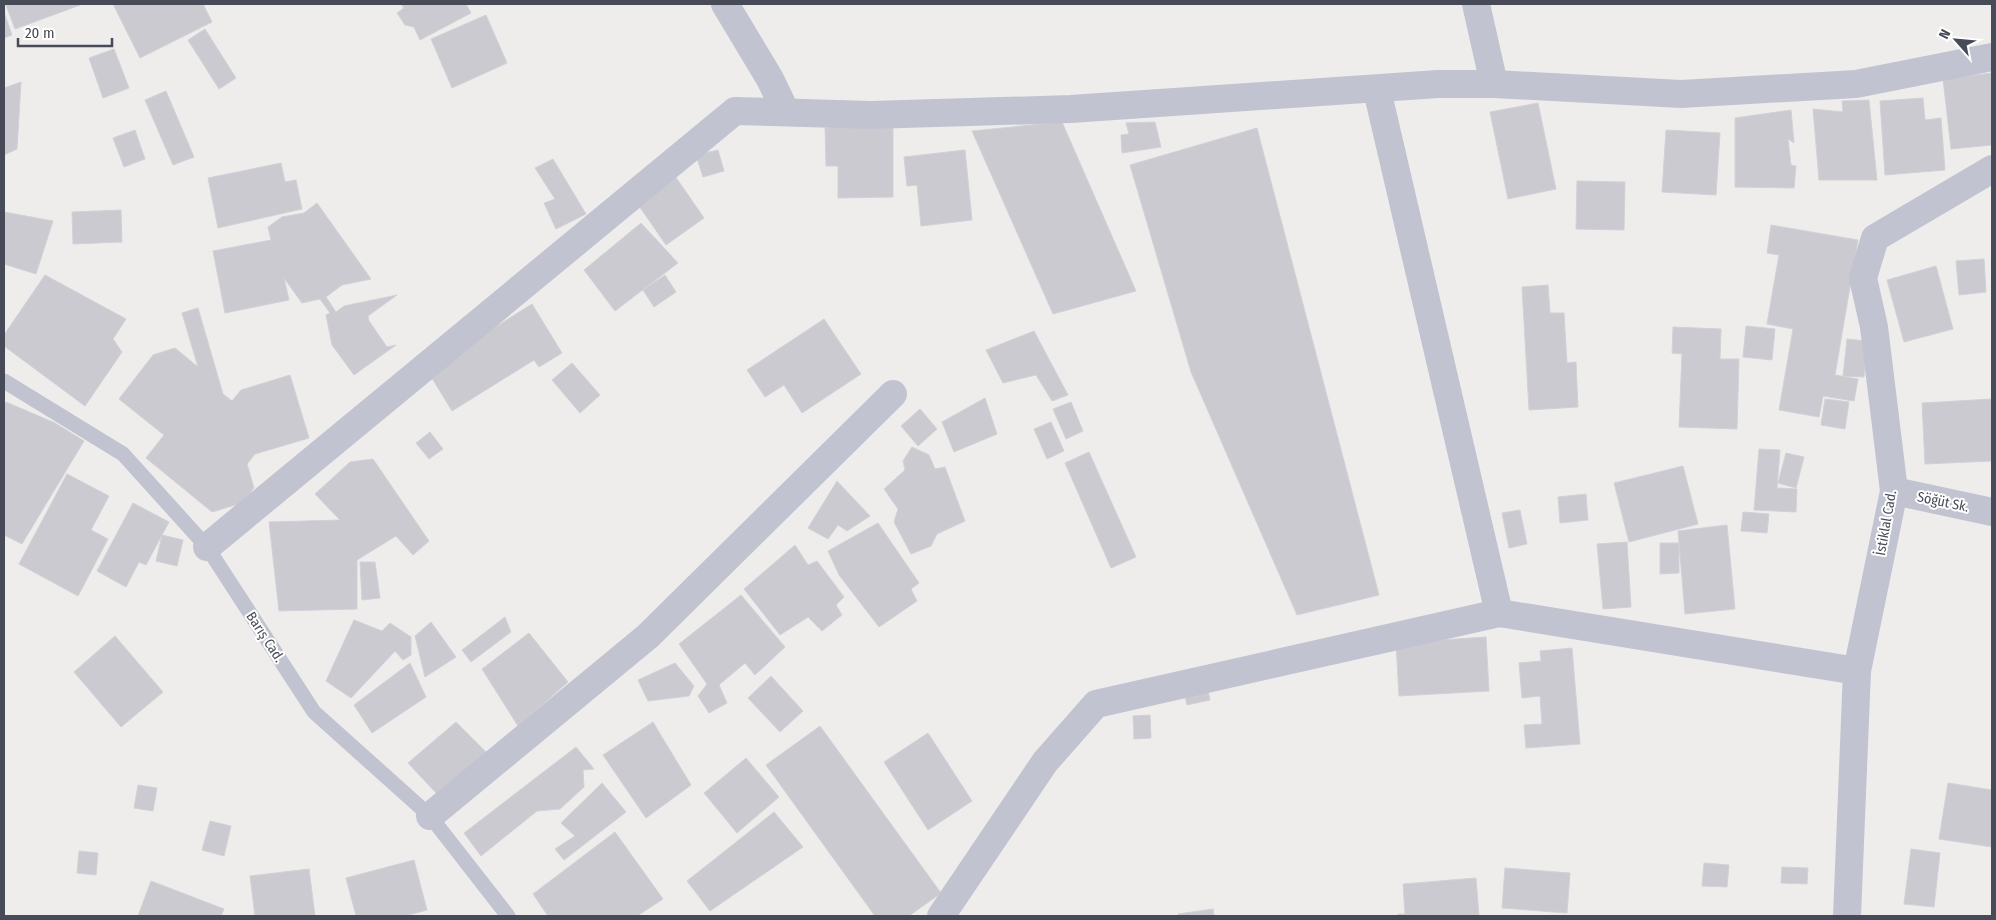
<svg xmlns="http://www.w3.org/2000/svg" width="1996" height="920" font-family="'Fira Sans Condensed',sans-serif">
	<style>
		.building { fill: #cbcad0; stroke: #d1d1d7 }
		.lines { fill: none; stroke-linecap: round; stroke-linejoin: round }
		.service { stroke: #c1c4d0; stroke-width: 15 }
		.minor { stroke: #c1c4d0; stroke-width: 28 }
		.labels { text-anchor: middle; dominant-baseline: central; stroke-width: 4; stroke-linejoin: round; paint-order: stroke }
		.street-label { font-size: 14px; fill: #474a57; stroke: #fff }
	</style>
	<rect width="100%" height="100%" fill="#efedec"/>
	<g class="building">
		<path d="M9,4H83L15,29L6,5Z"/>
		<path d="M113,4H203L212,22L140,58Z"/>
		<path d="M401,4H466L471,13L420,40L414,27L405,25L397,13L404,8Z"/>
		<path d="M4,12L12,35L4,38Z"/>
		<path d="M486,15L507,63L452,88L431,39Z"/>
		<path d="M205,29L236,78L219,89L188,40Z"/>
		<path d="M114,49L129,88L103,98L89,58Z"/>
		<path d="M1992,73V145L1951,149L1943,79Z"/>
		<path d="M21,82L17,149L4,155V88Z"/>
		<path d="M166,91L194,157L173,165L145,100Z"/>
		<path d="M1923,98L1925,120L1941,118L1945,170L1885,175L1880,101Z"/>
		<path d="M1869,100L1877,180H1819L1813,109L1843,112L1842,101Z"/>
		<path d="M1538,103L1556,189L1508,199L1490,112Z"/>
		<path d="M1791,110L1794,143L1788,139L1791,165L1796,166L1794,188L1735,187V118Z"/>
		<path d="M1062,122L1136,291L1053,314L972,131Z"/>
		<path d="M1155,122L1161,147L1122,153L1121,135L1129,134L1126,123Z"/>
		<path d="M893,127V197L838,198V166H826L825,128Z"/>
		<path d="M1257,128L1379,595L1297,615L1191,372L1130,165Z"/>
		<path d="M135,130L145,159L124,167L113,138Z"/>
		<path d="M1666,130L1720,133L1716,195L1662,192Z"/>
		<path d="M718,150L724,171L703,177L696,155Z"/>
		<path d="M965,150L972,220L921,226L917,185L907,186L904,157Z"/>
		<path d="M553,159L586,214L556,229L544,203L555,199L535,168Z"/>
		<path d="M281,163L285,182L296,180L302,209L218,228L208,178Z"/>
		<path d="M675,176L704,218L666,245L637,203Z"/>
		<path d="M1577,181L1625,182L1624,230L1576,229Z"/>
		<path d="M317,203L371,279L342,285L326,297L336,312L344,306L397,295L368,316L369,321L387,347L396,345L354,375L332,345L326,315L330,313L320,299L302,303L284,278L289,300L225,313L213,251L271,240L268,227L282,217L304,213Z"/>
		<path d="M121,210L122,242L73,244L72,212Z"/>
		<path d="M4,212L53,221L36,274L4,264Z"/>
		<path d="M641,223L678,263L615,311L584,270Z"/>
		<path d="M1771,225L1858,240L1835,375L1858,379L1854,401L1823,396L1819,417L1779,410L1793,329L1767,324L1779,255L1767,253Z"/>
		<path d="M1984,259L1986,292L1959,295L1956,261Z"/>
		<path d="M1936,266L1953,329L1904,342L1887,280Z"/>
		<path d="M45,275L126,319L113,339L122,352L85,406L4,346V335Z"/>
		<path d="M665,275L676,292L654,307L643,290Z"/>
		<path d="M1548,285L1550,313H1564L1567,363L1576,362L1578,407L1529,410L1522,287Z"/>
		<path d="M532,304L562,353L539,367L534,360L452,411L427,370Z"/>
		<path d="M198,308L223,394L232,401L241,390L290,375L309,438L255,454L247,464L254,488L242,503L212,512L146,458L164,435L119,399L153,355L175,348L198,367L182,313Z"/>
		<path d="M824,319L861,374L802,413L784,385L765,397L747,370Z"/>
		<path d="M1746,326L1775,329L1772,360L1743,357Z"/>
		<path d="M1673,327L1721,329L1720,359H1739L1737,429L1679,427L1682,354L1672,353Z"/>
		<path d="M1034,331L1068,395L1052,401L1036,375L1003,383L986,350Z"/>
		<path d="M1847,339L1867,341L1864,377L1843,376Z"/>
		<path d="M572,363L600,395L580,413L552,380Z"/>
		<path d="M985,398L997,434L954,452L942,422Z"/>
		<path d="M1825,399L1849,402L1845,429L1821,425Z"/>
		<path d="M1992,399V461L1925,464L1922,403Z"/>
		<path d="M6,402L55,423L84,441L22,544L4,535V406Z"/>
		<path d="M1071,402L1083,431L1066,439L1053,409Z"/>
		<path d="M920,409L937,429L918,446L901,426Z"/>
		<path d="M1051,422L1064,451L1047,459L1034,429Z"/>
		<path d="M430,432L443,449L429,459L416,443Z"/>
		<path d="M912,447L929,455L935,469L945,467L965,521L937,534L931,546L911,554L894,522L898,509L884,489L905,470L903,461Z"/>
		<path d="M1759,449L1780,450L1777,488L1797,489L1796,512L1754,510Z"/>
		<path d="M1089,452L1136,557L1111,568L1065,463Z"/>
		<path d="M1786,453L1804,457L1796,488L1778,483Z"/>
		<path d="M373,459L429,541L413,555L396,536L357,560V609L279,611L269,522L340,520L315,494L350,462Z"/>
		<path d="M1683,466L1698,524L1629,542L1614,483Z"/>
		<path d="M67,474L109,496L91,530L108,539L78,596L19,564Z"/>
		<path d="M837,481L870,516L847,531L838,525L828,539L808,528Z"/>
		<path d="M1586,494L1588,520L1560,523L1558,497Z"/>
		<path d="M133,503L169,522L146,565L139,562L126,587L97,571Z"/>
		<path d="M1520,510L1527,544L1509,548L1502,513Z"/>
		<path d="M1743,512L1769,514L1767,533L1741,531Z"/>
		<path d="M878,523L919,583L911,589L917,601L879,627L839,575L828,551Z"/>
		<path d="M1727,525L1735,609L1685,614L1678,531Z"/>
		<path d="M162,535L183,540L177,566L156,561Z"/>
		<path d="M1627,542L1631,607L1603,609L1597,544Z"/>
		<path d="M1660,543H1679V573L1660,574Z"/>
		<path d="M795,545L808,565L817,561L844,597L836,605L842,615L822,631L808,617L780,635L744,589Z"/>
		<path d="M360,562H375L380,598L362,600Z"/>
		<path d="M741,595L785,647L755,675L745,663L719,685L727,703L709,713L698,696L707,684L679,644Z"/>
		<path d="M505,617L511,632L471,662L462,650Z"/>
		<path d="M354,620L382,631L390,623L411,637V655L403,660L395,651L351,698L326,681Z"/>
		<path d="M431,622L456,657L425,677L415,636Z"/>
		<path d="M529,633L568,682L518,726L482,669Z"/>
		<path d="M115,636L163,692L121,727L74,672Z"/>
		<path d="M1486,637L1489,691L1399,696L1396,643Z"/>
		<path d="M1572,648L1580,744L1526,748L1524,725L1542,724L1540,696L1522,698L1519,663L1541,661L1540,651Z"/>
		<path d="M410,663L426,697L372,733L354,705Z"/>
		<path d="M675,663L694,686L689,696L648,701L638,680Z"/>
		<path d="M1204,672L1210,700L1187,705L1181,677Z"/>
		<path d="M771,676L803,711L780,732L748,698Z"/>
		<path d="M1150,715L1151,738L1134,739L1133,716Z"/>
		<path d="M456,722L488,754L439,796L408,763Z"/>
		<path d="M653,722L691,785L646,818L603,755Z"/>
		<path d="M820,726L941,893L909,916H875L766,765Z"/>
		<path d="M928,733L972,801L928,830L884,762Z"/>
		<path d="M576,747L594,769L583,770L584,787L560,809L537,811L481,856L464,833Z"/>
		<path d="M746,758L779,797L737,833L704,793Z"/>
		<path d="M602,783L626,812L564,860L555,849L575,836L561,823Z"/>
		<path d="M1948,783L1992,790V847L1939,839Z"/>
		<path d="M138,785L157,788L153,811L134,808Z"/>
		<path d="M774,812L803,847L710,911L687,881Z"/>
		<path d="M210,821L231,826L224,856L202,850Z"/>
		<path d="M615,832L663,899L637,916H548L533,894Z"/>
		<path d="M1911,849L1940,853L1934,907L1904,904Z"/>
		<path d="M79,851L98,853L96,875L77,873Z"/>
		<path d="M414,860L427,910L405,916H356L346,878Z"/>
		<path d="M1704,863L1729,865L1727,887L1702,886Z"/>
		<path d="M1782,867L1808,868L1807,884L1781,883Z"/>
		<path d="M1505,868L1570,873L1567,913L1502,908Z"/>
		<path d="M309,869L315,916H255L250,876Z"/>
		<path d="M1476,878L1479,916H1398V914H1405L1403,884Z"/>
		<path d="M151,881L224,909L221,916H138Z"/>
		<path d="M1213,909L1214,916H1179L1178,914Z"/>
	</g>
	<g class="lines">
		<path class="service" d="M4,381L123,454L207,547L314,712L430,816L508,916"/>
		<g class="minor">
			<path d="M725,4L770,79L786,112"/>
			<path d="M1476,4L1494,84"/>
			<path d="M1377,90L1499,613"/>
			<path d="M1894,491L1992,512"/>
			<path d="M207,547L735,111L871,115L1071,109L1438,84H1494L1681,94L1856,84L1992,57"/>
			<path d="M430,816L648,636L893,394"/>
			<path d="M941,916L1045,762L1096,704L1499,613L1857,671"/>
			<path d="M1847,916L1857,671L1894,491L1874,327L1863,278L1875,238L1992,169"/>
		</g>
	</g>
	<g class="labels">
		<g class="street-label">
			<text transform="translate(1943 502) rotate(12)">Söğüt Sk.</text>
			<text transform="translate(1886 523) rotate(-80)">İstiklal Cad.</text>
			<text transform="translate(265 637) rotate(57)">Barış Cad.</text>
		</g>
	</g>
	<rect width="1996" height="920" fill="none" stroke="#474a57" stroke-width="10"/>
	<g transform="translate(1956 40) rotate(297)" stroke="#ffffff" stroke-width="4" paint-order="stroke">
	<path d="M0-4L9 19L0 12L-9 19Z" fill="#474a57"/>
	<text y="-8" font-size="14" font-weight="bold" text-anchor="middle" fill="#474a57">N</text>
	</g>
	<path d="M18 38v8h94v-8" fill="none" stroke="#474a57" stroke-width="2.5"/>
	<text x="25" y="38" font-size="15" fill="#474a57" stroke="#ffffff" stroke-width="4" paint-order="stroke">20 m</text>
</svg>
